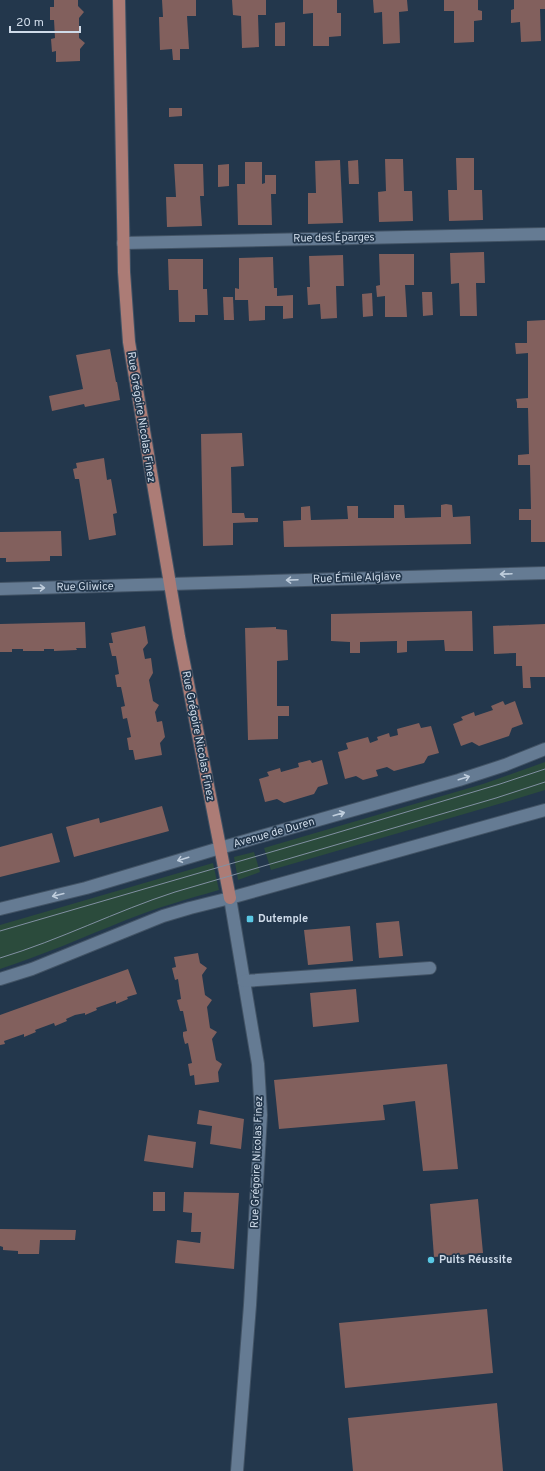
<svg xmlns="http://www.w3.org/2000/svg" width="545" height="1471" font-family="Overpass,sans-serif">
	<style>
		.green { fill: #2b4b3c }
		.building { fill: #82605d }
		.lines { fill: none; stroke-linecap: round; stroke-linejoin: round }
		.minor-casing { stroke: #425365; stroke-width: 14 }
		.major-casing { stroke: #425365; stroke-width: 14 }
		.minor { stroke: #657b93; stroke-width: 12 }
		.major { stroke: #ac7c76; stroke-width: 12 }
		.tram { stroke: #8190a2; stroke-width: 1 }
		.oneway { stroke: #bfcddc }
		.poi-dot { fill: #59c8e4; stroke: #23374c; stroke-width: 1.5 }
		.labels { text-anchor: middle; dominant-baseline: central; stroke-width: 3.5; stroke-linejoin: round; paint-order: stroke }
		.street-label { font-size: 11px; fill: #cfdbe9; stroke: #23374c }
		.poi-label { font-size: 11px; font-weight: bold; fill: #cfdbe9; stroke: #23374c; text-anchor: start }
	</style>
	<rect width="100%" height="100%" fill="#23374c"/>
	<g class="green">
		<path d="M545,762V790L509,801L271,870L264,848L483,784Z"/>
		<path d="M254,852L260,872L238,880L234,857Z"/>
		<path d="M213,863L219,890C187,899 156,908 126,920C84,937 43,955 0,969V925Z"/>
	</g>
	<g class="building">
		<path d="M54,0H78V6L84,12L79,18V38L85,43L80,49V61L56,62V51L52,52L51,39L55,38L54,20H50V7H54Z"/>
		<path d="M162,0H196V16H187L189,49H180V60H173L172,49L160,50L159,17H163Z"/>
		<path d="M232,0H266V15H258L259,47L242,48L241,16L233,15Z"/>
		<path d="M303,0H337V13H341V36L329,37V46H313V13L303,14Z"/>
		<path d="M373,0H407L408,11L399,12L400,43L383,44L382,12L374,13Z"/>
		<path d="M444,0H478V10L482,11V20L474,21V42L454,43V11H444Z"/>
		<path d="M514,0H545V9H540L541,41L521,42L520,22L511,23V10L514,9Z"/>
		<path d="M285,22V46H275V23Z"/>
		<path d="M169,108H182V116L169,117Z"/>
		<path d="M456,158H474V190H482L483,220L449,221L448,190H457Z"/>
		<path d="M385,159H403L404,191H412L413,221L379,222L378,192L386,191Z"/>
		<path d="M340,160L343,223L308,224V193H316L315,161Z"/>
		<path d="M358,160L359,184H349L348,161Z"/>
		<path d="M245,162H262V184L265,183V175H276V194H271L272,225H238L237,184H245Z"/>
		<path d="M174,164H203L204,196H200L202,226L167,227L166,197H176Z"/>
		<path d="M229,164V186L218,187V165Z"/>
		<path d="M484,252L485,283H476L477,316H460L459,283L451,284L450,253Z"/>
		<path d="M379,254H414V285H405L407,317H385V296L377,297L376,286L380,285Z"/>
		<path d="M343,255L344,286H336L337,318L321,319L320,304L308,305L307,287H310L309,256Z"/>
		<path d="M273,257L274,288H277V296L293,295V318L283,319V306H265V320L249,321L248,300H235V288L239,289V258Z"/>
		<path d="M168,259H203V289H207L208,315H195V322H179L178,290H169Z"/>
		<path d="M422,292H432L433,315L423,316Z"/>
		<path d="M372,293L373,316L363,317L362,294Z"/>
		<path d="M223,297H233L234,320H224Z"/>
		<path d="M545,320V542H531V520H519V509H531L530,465H518V455L529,454L528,408H517V403L516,399L528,398V353L516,354L515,343H527V321Z"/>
		<path d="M110,349L116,382H117L120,400L85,407L84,404L52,411L49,396L83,389L76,355Z"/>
		<path d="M242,433L244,466L231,467L232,513H244L245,518H258V522L233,523V545L203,546L201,434Z"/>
		<path d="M104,458L107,480L111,479L117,513L113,514L116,535L89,540L79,479H75L73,469L77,468L76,463Z"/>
		<path d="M446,504L452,505L453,517L470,516L471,544L284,547L283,521L301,520V507L310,506L311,520L348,519L347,506H358V518H394V505H404L405,518L441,517V505Z"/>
		<path d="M61,531L62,556H50V561L6,562V558H0V532Z"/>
		<path d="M472,611L473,651H445L444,640L407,641V652L397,653V641L360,642V653H350V642L331,641V614Z"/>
		<path d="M85,622L86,648H76L77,650L54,651V649H44V651H23V649H12V652H0V624Z"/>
		<path d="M545,624V677H530L531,688H523L522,666H516V653L494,654L493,626Z"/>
		<path d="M145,626L148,643L143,649L145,659L151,658L153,673L149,680L153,701L159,705L155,712L157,722L162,721L165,737L160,743L162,755L135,760L133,750H129L127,738L131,737L127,718L123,719L121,707L125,706L121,687H117L115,675L119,674L116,656H112L109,643H113L111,633Z"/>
		<path d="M276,627V629L287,630L288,660L277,661V706H289V716H278V739L248,740L245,628Z"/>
		<path d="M503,701L505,705L515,701L523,724L512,728L509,736L479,746L472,742L461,746L453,724L463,720L461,717L474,712L475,716L493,710L491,706Z"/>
		<path d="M419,723L421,728L431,726L439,753L428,756L424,763L394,771L387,767L376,770L378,776L363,780L356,776L345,779L338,752L348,749L346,743L368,737L370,743L378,740L377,737L389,733L390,737L398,735L397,729Z"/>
		<path d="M310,760L312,763L322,760L328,784L318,787L314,794L284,803L277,799L265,802L259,779L269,776L267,772L280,768L281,772L299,767L298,763Z"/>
		<path d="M162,806L169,831L74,857L66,827L99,818L100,823Z"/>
		<path d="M52,833L60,862L0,877V847Z"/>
		<path d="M399,921L403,956L379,958L376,923Z"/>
		<path d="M350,926L353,961L308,965L304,930Z"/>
		<path d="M198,953L200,963L207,968L202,975L205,995L212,1000L207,1007L210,1028L217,1032L212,1039L216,1060L222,1064L218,1072L219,1082L195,1085L194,1075L190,1076L188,1064L192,1063L188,1043L185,1044L183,1036V1032L187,1031L183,1011H180L178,1004L177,1000L181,999L178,979L175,980L172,968L176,967L174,957Z"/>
		<path d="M128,969L137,994L127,997L128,999L116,1004V1001L96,1008L97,1010L85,1015V1013L75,1015L66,1019L67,1021L55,1026L54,1023L35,1030L36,1032L24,1037V1034L4,1041L5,1044L0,1045V1015Z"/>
		<path d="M356,989L359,1022L313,1027L310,993Z"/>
		<path d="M447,1064L458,1169L423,1171L415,1101L383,1105L385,1120L279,1129L274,1080Z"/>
		<path d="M199,1110L244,1119L241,1149L210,1144L212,1126L197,1124Z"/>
		<path d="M148,1135L196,1142L193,1168L144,1161Z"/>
		<rect x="153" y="1192" width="12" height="19"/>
		<path d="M184,1192L239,1193L234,1269L175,1263L177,1240L200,1243L201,1232H191L192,1213L183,1212Z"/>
		<path d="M478,1199L483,1253L434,1257L430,1204Z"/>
		<path d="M0,1229L76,1230L75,1240H40L39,1254H18V1251L3,1250V1247L0,1246Z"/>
		<path d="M487,1309L493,1373L345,1388L339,1323Z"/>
		<path d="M497,1403L503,1471H353L348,1418Z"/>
	</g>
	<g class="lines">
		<defs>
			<g id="minor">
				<path d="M123,243L545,234"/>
				<path d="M0,589L545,573"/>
				<path d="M230,898L258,1064L261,1115L250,1305L237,1471"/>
				<path d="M0,909L86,888L220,848L459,780L505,765L545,749"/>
				<path d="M0,979L32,969L163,916L190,908L230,898L545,810"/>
				<path d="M244,981L430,968"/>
			</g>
			<path id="major" d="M119,0L124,272L129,342L179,637L230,898"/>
		</defs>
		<use href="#minor" class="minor-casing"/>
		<use href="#major" class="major-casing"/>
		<use href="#minor" class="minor"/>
		<use href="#major" class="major"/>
		<g class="tram">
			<path d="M0,931L326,836L500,784L545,769"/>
			<path d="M0,958C60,940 116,911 175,892L496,798L545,782"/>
		</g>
	</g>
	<defs><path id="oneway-shaft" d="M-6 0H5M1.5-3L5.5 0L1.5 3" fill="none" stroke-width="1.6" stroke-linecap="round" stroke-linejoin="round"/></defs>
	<g class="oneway">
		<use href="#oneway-shaft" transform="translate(506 574) rotate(178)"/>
		<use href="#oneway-shaft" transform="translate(292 580) rotate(178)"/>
		<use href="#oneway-shaft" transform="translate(39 588) rotate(-1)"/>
		<use href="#oneway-shaft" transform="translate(464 778) rotate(-17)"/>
		<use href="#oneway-shaft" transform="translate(339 814) rotate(-16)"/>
		<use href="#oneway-shaft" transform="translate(183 859) rotate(163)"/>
		<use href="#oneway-shaft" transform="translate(58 895) rotate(166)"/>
	</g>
	<g class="poi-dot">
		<rect x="246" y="915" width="8" height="8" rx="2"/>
		<circle cx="431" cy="1260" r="4"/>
	</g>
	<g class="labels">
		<g class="street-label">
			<text transform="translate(334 238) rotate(-1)">Rue des Éparges</text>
			<text transform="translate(141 417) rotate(81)">Rue Grégoire Nicolas Finez</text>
			<text transform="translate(357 578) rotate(-2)">Rue Émile Alglave</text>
			<text transform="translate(85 587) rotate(-1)">Rue Gliwice</text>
			<text transform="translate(198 736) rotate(79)">Rue Grégoire Nicolas Finez</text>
			<text transform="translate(274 833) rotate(-16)">Avenue de Duren</text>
			<text transform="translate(257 1162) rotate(-88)">Rue Grégoire Nicolas Finez</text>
		</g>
		<g class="poi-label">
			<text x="258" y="919">Dutemple</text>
			<text x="439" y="1260">Puits Réussite</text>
		</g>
	</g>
	<path d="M10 26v6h70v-6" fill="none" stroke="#cfdbe9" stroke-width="2"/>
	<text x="16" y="26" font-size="12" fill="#cfdbe9" stroke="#23374c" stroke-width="3" paint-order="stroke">20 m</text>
</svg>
